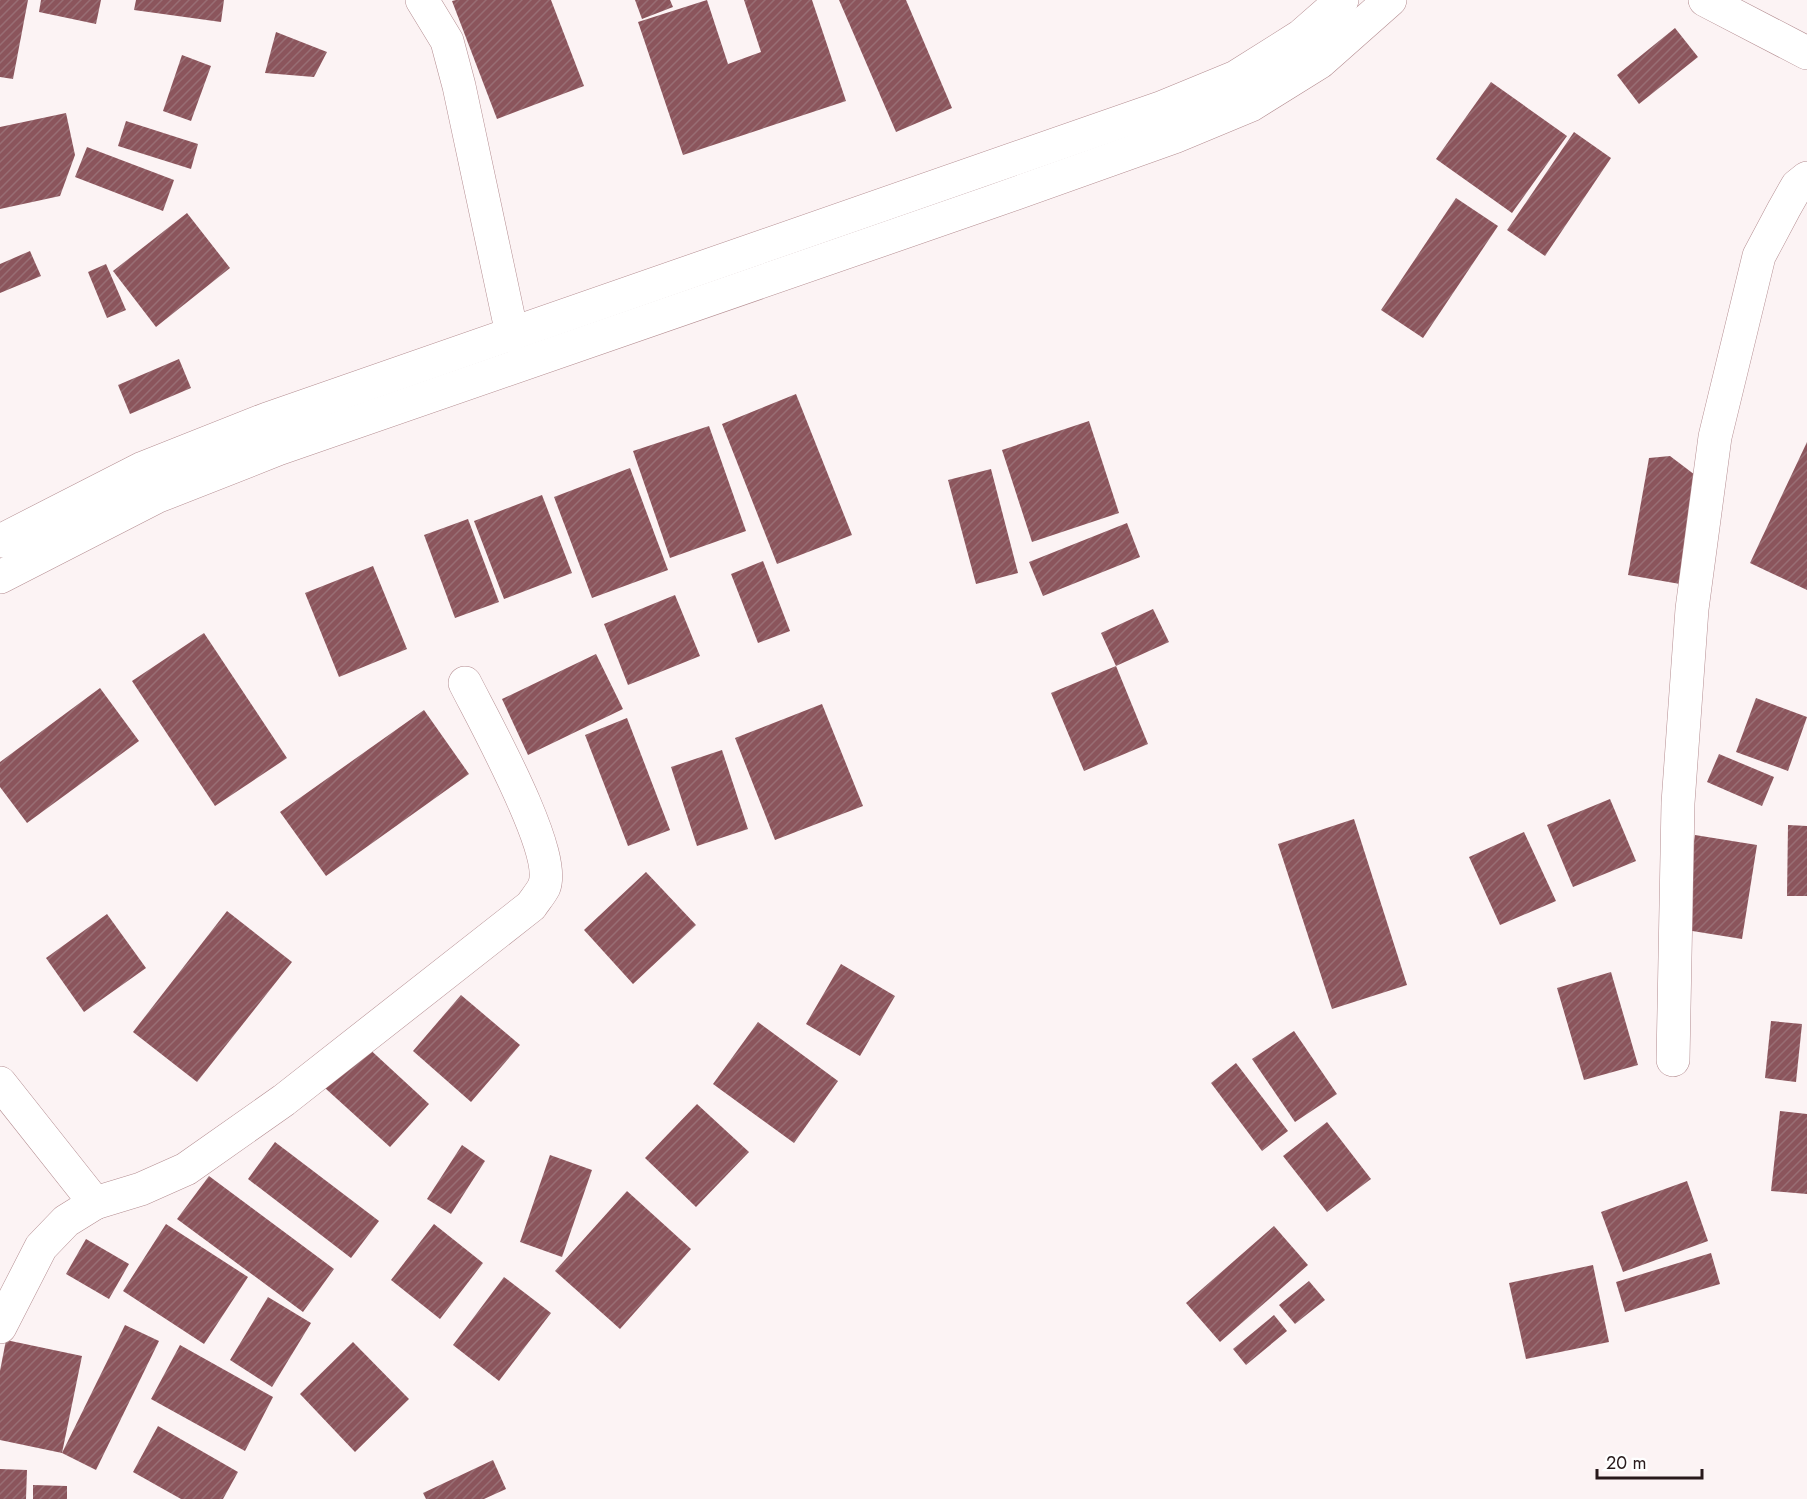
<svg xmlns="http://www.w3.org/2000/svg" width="1807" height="1499" font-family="Jost,sans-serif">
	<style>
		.building { fill: url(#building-hatch) }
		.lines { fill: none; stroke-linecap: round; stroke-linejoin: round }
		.minor-casing { stroke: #b48d91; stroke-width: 34 }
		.highway-casing { stroke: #b48d91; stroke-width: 34 }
		.minor { stroke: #fff; stroke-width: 33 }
		.highway { stroke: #fff; stroke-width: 33 }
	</style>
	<defs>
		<pattern id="building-hatch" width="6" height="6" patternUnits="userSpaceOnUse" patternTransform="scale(1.5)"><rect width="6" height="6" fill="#8b555c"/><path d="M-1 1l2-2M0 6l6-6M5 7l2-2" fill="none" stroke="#986e74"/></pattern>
	</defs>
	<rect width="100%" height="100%" fill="#fcf3f4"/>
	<g class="building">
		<path d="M0,0H28L13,79L0,77Z"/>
		<path d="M41,0H101L96,24L39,12Z"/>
		<path d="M136,0H224L221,22L134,10Z"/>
		<path d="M456,0H551L584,86L497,119L452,1Z"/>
		<path d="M635,0H670L673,7L642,19Z"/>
		<path d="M707,0L728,64L761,52L744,0H812L846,101L683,155L638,22Z"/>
		<path d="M839,0H906L952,108L896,132Z"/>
		<path d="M1675,28L1698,57L1639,104L1617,75Z"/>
		<path d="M276,32L327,52L314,77L265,73Z"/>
		<path d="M182,55L211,66L191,121L163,111Z"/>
		<path d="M1491,82L1567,136L1512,213L1436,159Z"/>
		<path d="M66,113L75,155L60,196L0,209V127Z"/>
		<path d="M126,121L198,144L191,169L118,146Z"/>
		<path d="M1574,132L1611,158L1545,256L1507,230Z"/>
		<path d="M87,147L174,180L163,211L75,177Z"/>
		<path d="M1456,198L1498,226L1423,338L1381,310Z"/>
		<path d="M187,213L230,268L156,327L113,271Z"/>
		<path d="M30,251L41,276L0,293V264Z"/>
		<path d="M106,264L126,310L107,318L88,272Z"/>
		<path d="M179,359L191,388L130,414L118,385Z"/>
		<path d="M796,394L852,535L777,564L722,424Z"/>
		<path d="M1089,421L1119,513L1032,542L1002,450Z"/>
		<path d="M709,426L746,531L670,558L633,451Z"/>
		<path d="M1807,442V590L1750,563Z"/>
		<path d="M1670,456L1699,478L1680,584L1628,575L1649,458Z"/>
		<path d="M630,468L668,570L592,598L554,497Z"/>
		<path d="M991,469L1018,573L976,584L948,480Z"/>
		<path d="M542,495L572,573L504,599L474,521Z"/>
		<path d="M468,519L499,602L455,618L424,535Z"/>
		<path d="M1127,523L1140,557L1043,596L1029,562Z"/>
		<path d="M763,561L790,631L758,643L731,574Z"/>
		<path d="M373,566L407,649L339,677L305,593Z"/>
		<path d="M675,595L700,656L628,685L604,624Z"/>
		<path d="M1153,609L1169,642L1116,666L1101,633Z"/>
		<path d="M204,633L287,758L215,806L132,681Z"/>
		<path d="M596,654L623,709L528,755L502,699Z"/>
		<path d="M1116,666L1148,744L1084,771L1051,693Z"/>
		<path d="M100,688L139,741L27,823L0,787V762Z"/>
		<path d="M1756,698L1807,717L1788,771L1736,752Z"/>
		<path d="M822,704L863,806L775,840L735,738Z"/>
		<path d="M424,710L469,774L326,876L280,812Z"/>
		<path d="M627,718L670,830L628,846L585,735Z"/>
		<path d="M722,750L748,829L697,846L671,767Z"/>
		<path d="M1719,754L1774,777L1762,806L1707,782Z"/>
		<path d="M1610,799L1636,861L1573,887L1547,825Z"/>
		<path d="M1354,819L1407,985L1332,1009L1278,844Z"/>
		<path d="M1788,825L1807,826V896H1787Z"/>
		<path d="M1524,832L1556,901L1500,925L1469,857Z"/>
		<path d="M1695,835L1757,845L1742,939L1680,929Z"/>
		<path d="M646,872L696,925L633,984L584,930Z"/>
		<path d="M227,911L292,962L197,1082L133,1032Z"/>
		<path d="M107,914L146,968L84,1012L46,958Z"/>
		<path d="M841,964L895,996L860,1056L806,1024Z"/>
		<path d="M1611,972L1638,1065L1584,1080L1557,988Z"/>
		<path d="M461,995L520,1045L471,1102L413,1051Z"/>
		<path d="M1771,1021L1802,1024L1796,1082L1765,1078Z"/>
		<path d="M758,1022L838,1081L794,1143L713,1084Z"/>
		<path d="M1294,1031L1337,1094L1295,1122L1252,1059Z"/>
		<path d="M364,1044L429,1104L390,1147L325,1088Z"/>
		<path d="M1236,1063L1288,1131L1262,1151L1211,1083Z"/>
		<path d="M697,1104L749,1152L696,1207L645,1158Z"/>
		<path d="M1780,1111L1807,1114V1194L1771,1191Z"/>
		<path d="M1327,1122L1371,1179L1327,1212L1283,1156Z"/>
		<path d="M275,1142L379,1221L351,1258L248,1179Z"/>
		<path d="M462,1145L485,1161L451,1214L427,1199Z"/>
		<path d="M550,1155L592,1170L562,1257L520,1242Z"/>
		<path d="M209,1176L334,1269L303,1312L177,1219Z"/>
		<path d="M1687,1181L1708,1241L1623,1272L1601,1212Z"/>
		<path d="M627,1191L691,1249L620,1329L555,1271Z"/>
		<path d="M166,1224L248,1277L204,1344L123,1291Z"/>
		<path d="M434,1224L483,1263L440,1319L391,1280Z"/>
		<path d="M1274,1226L1308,1265L1220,1342L1186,1303Z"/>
		<path d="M86,1239L129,1264L109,1299L66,1274Z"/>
		<path d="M1711,1253L1720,1284L1625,1312L1616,1282Z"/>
		<path d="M1593,1265L1609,1342L1526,1359L1509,1283Z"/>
		<path d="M504,1277L551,1313L499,1381L453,1345Z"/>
		<path d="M1309,1281L1325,1300L1295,1324L1279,1305Z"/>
		<path d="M268,1297L311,1323L272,1387L230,1360Z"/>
		<path d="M1274,1315L1287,1331L1246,1365L1233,1349Z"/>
		<path d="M125,1325L159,1341L96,1470L62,1453Z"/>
		<path d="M6,1340L82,1356L62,1453L0,1440V1371Z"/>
		<path d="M353,1342L409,1399L355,1452L300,1394Z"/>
		<path d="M180,1345L273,1397L245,1451L151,1399Z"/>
		<path d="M158,1426L238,1472L223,1499H181L133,1472Z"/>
		<path d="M493,1460L506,1489L484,1499H426L423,1493Z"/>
		<path d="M0,1469L27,1470L26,1499H0Z"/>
		<path d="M33,1485L67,1486V1499H33Z"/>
	</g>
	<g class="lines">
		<defs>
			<g id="minor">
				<path d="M422,0L447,41L459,86L512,334"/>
				<path d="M1705,0L1807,53"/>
				<path d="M1673,1060L1678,803L1692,609L1715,437L1759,256L1784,209L1797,186L1807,178"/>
				<path d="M0,1083L95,1203L66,1221L41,1247L0,1327"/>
				<path d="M95,1203L141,1189L186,1169L284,1100L531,906C535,900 541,893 544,887C558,852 483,719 465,683"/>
			</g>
			<g id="highway">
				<path d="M0,541L143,468L267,419L1163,107L1236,77L1301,36L1342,0"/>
				<path d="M0,577L156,497L278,449L991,202L1174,137L1251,105L1320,62L1390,0"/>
			</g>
		</defs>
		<use href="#minor" class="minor-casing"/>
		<use href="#highway" class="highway-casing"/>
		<use href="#minor" class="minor"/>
		<use href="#highway" class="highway"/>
	</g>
	<path d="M1597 1469v9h105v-9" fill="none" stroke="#28191b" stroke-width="3"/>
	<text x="1606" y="1469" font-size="18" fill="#28191b" stroke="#ffffff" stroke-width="4.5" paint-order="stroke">20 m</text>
</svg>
